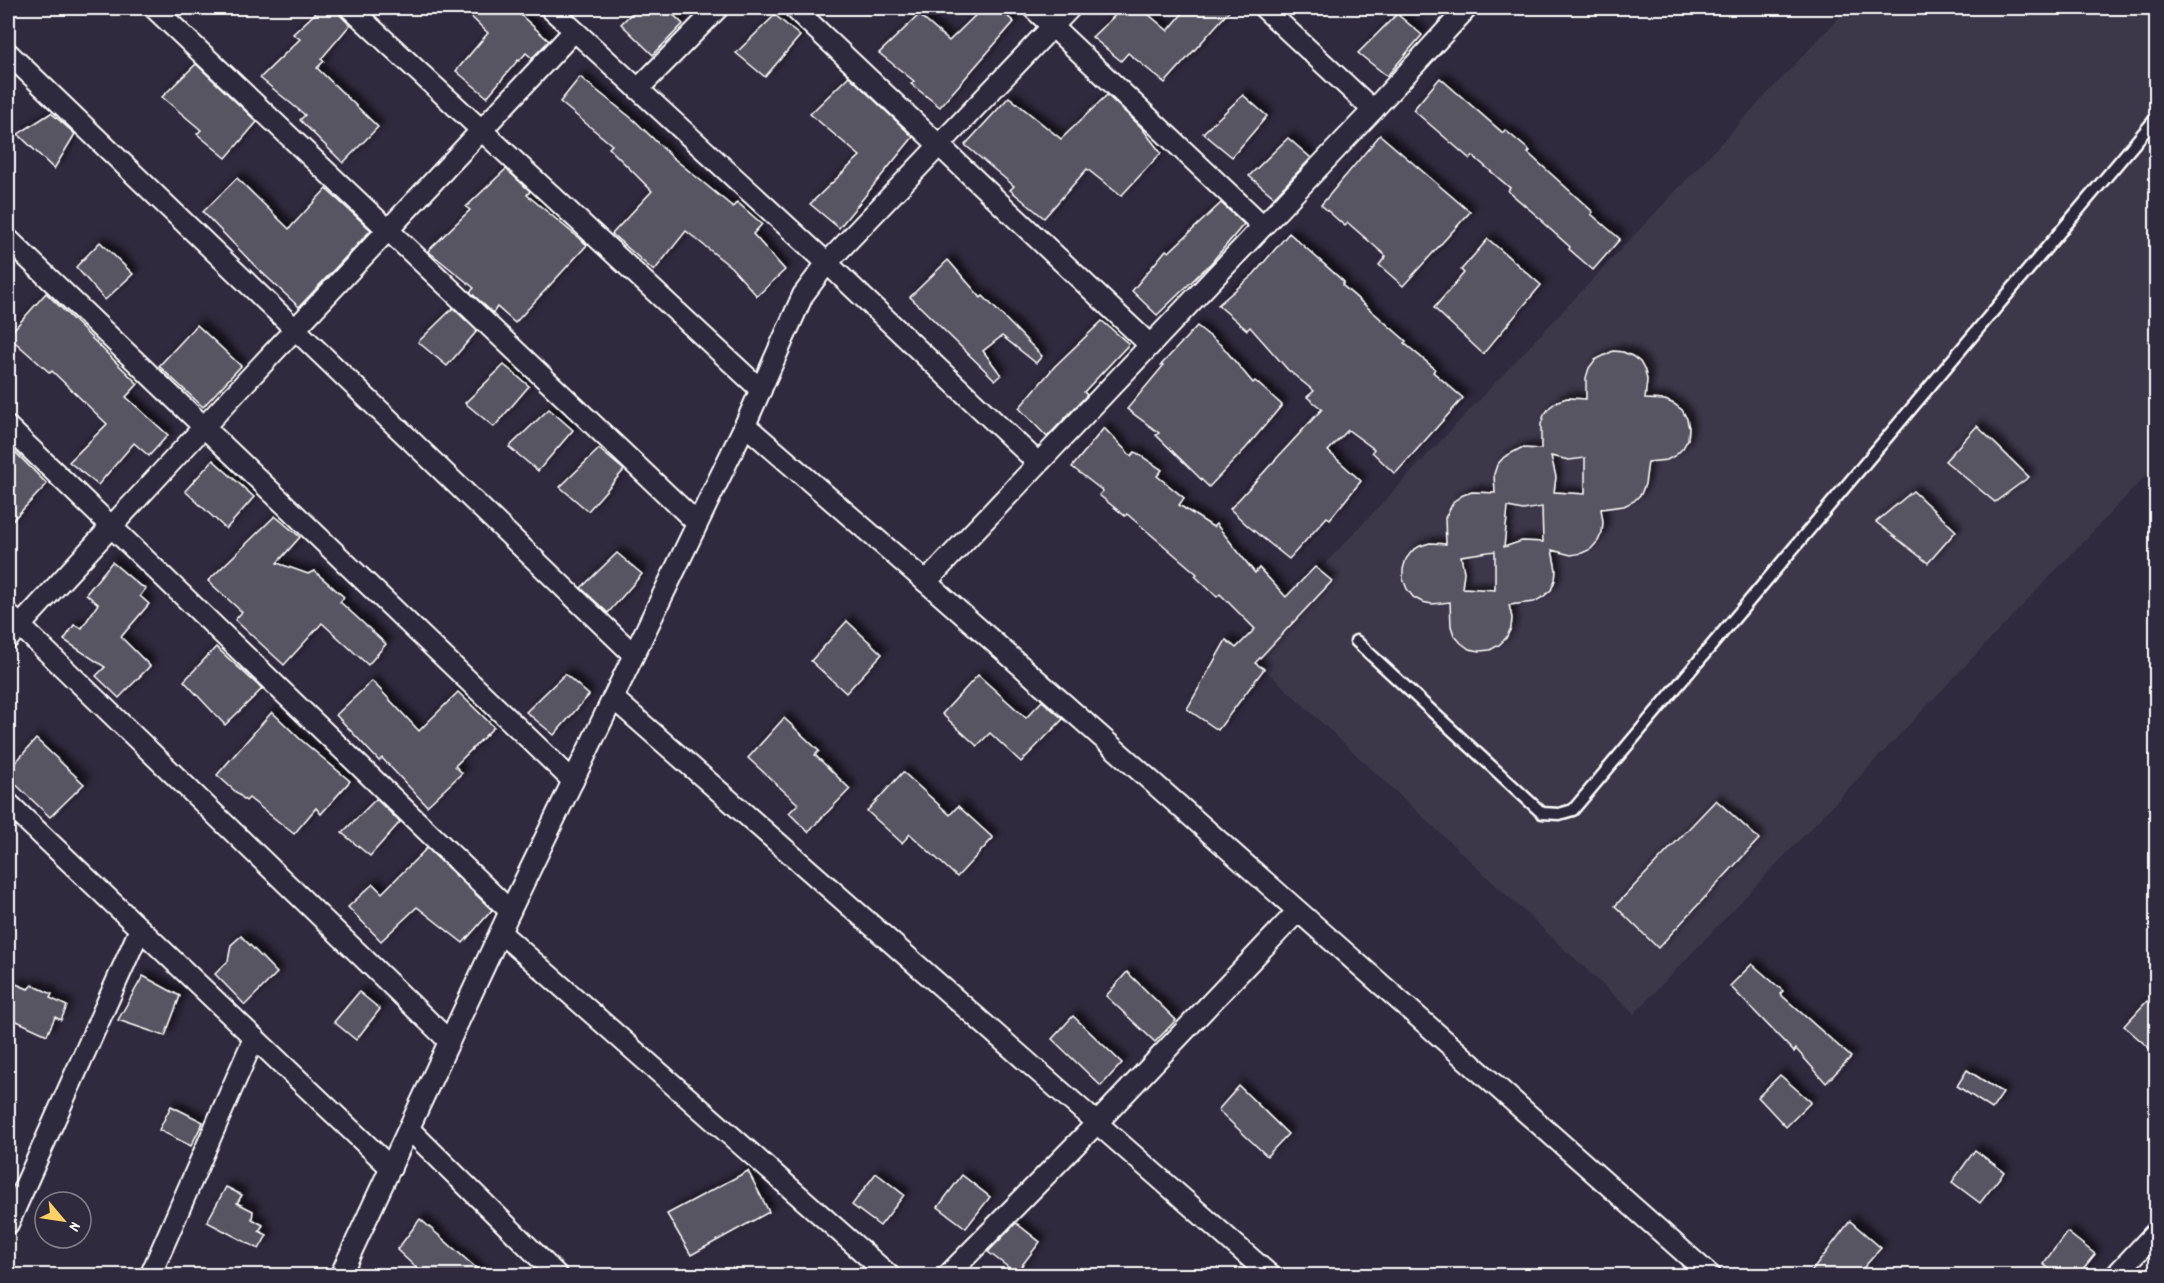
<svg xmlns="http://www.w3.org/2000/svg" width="2164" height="1283" font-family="Dekko,sans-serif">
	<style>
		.built { fill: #3c3749 }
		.building { fill: #595564; stroke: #fff; stroke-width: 1.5; fill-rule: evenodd; filter: url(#shadow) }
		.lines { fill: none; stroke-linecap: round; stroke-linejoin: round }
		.lane-casing { stroke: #fff; stroke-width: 15 }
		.street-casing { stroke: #fff; stroke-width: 24 }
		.lane { stroke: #2f2a3d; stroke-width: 10 }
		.street { stroke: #2f2a3d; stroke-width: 20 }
	</style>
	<defs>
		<filter id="shadow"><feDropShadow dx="5.5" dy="-5.5" stdDeviation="3" flood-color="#0009"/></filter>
	</defs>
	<rect width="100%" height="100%" fill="#2f2a3d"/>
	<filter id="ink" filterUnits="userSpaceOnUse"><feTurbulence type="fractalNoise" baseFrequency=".0167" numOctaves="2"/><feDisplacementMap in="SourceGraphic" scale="12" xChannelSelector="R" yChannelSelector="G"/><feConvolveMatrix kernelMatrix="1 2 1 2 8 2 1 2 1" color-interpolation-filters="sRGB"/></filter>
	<g filter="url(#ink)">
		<path class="built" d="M1848,8H2156V465L1634,1014L1244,650Z"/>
		<g class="building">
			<path d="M321,8H338L341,16L350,25L321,59L324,61L317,68L378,127L343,163L300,120L305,115L260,78L300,39L293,34Z"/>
			<path d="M462,8H513L549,41L532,58L526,53L519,61L518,60L487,97L456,71L488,33Z"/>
			<path d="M637,8H666L683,24L653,55L621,24Z"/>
			<path d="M983,8H998L1014,22L940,107L911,84L914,81L879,53L919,15L949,41Z"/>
			<path d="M1123,8H1141L1168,31L1187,8H1232L1165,83L1128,53L1121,61L1092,37Z"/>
			<path d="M1397,14L1422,35L1387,76L1358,53Z"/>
			<path d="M775,15L800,36L765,77L736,53Z"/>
			<path d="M196,64L257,122L226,158L197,134L201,130L162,97Z"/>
			<path d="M849,76L913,137L839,228L810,204L860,156L810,114Z"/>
			<path d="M580,77L635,121L672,157L733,207L737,202L762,224L753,234L785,270L757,296L731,267L686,231L654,271L612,234L652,191L609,148L612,145L560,102Z"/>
			<path d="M1440,78L1503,133L1505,130L1530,151L1528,153L1593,212L1591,214L1620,239L1593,270L1569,249L1570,247L1542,222L1543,221L1508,191L1510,188L1473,156L1470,159L1413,110Z"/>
			<path d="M1107,95L1141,127L1161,153L1121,196L1087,169L1044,218L1010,190L1014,186L965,145L1009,97L1061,139Z"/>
			<path d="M1243,95L1267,116L1232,157L1203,133Z"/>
			<path d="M51,113L75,134L54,169L18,134Z"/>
			<path d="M1380,135L1470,212L1403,286L1379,265L1386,256L1348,223L1345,226L1321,205Z"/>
			<path d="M1288,138L1311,158L1274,197L1249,176Z"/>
			<path d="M506,169L530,191L527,195L587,245L515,323L497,307L493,313L470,292L474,288L428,251L470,210L466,207Z"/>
			<path d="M237,178L289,229L326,189L371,230L299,307L255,266L203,212Z"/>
			<path d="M1221,203L1244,224L1211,263L1157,315L1132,291L1166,250L1169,252Z"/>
			<path d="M1289,233L1344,282L1342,285L1406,341L1404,343L1435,369L1433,372L1463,398L1395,474L1372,452L1374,449L1348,430L1328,451L1361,481L1330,519L1327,517L1289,559L1248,526L1230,509L1322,409L1307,397L1314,391L1288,370L1250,327L1247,330L1218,305L1254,274Z"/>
			<path d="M1488,239L1541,285L1483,354L1434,308L1464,273L1461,270Z"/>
			<path d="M100,242L133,274L105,300L76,267Z"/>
			<path d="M948,260L981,298L983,296L1042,356L1036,363L1002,336L983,351L1001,375L995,380L910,297Z"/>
			<path d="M46,293L138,384L126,397L168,435L149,456L134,443L98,485L69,462L107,424L52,371L50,373L8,336Z"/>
			<path d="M453,308L477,331L447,366L418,342Z"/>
			<path d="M1102,321L1129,344L1084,392L1087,395L1047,437L1019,408L1055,366Z"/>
			<path d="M197,325L241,366L203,407L159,366Z"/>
			<path d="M1197,326L1222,346L1253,383L1255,381L1282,405L1246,448L1209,487L1156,435L1159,433L1127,409L1163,366L1161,365Z"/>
			<path d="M1613,351L1623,352L1632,356L1640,362L1645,371L1647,380L1645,399L1665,400L1674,404L1682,410L1687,419L1689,428L1688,439L1683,448L1676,455L1667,460L1648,462L1645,484L1641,494L1634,501L1624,506L1601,509L1603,522L1602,532L1598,541L1591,549L1582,553L1571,555L1552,550L1556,570L1555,580L1551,590L1543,597L1534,602L1509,605L1512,618L1511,628L1506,638L1499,645L1490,650L1480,651L1469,649L1461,643L1454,635L1451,626L1450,602L1432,604L1422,602L1413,597L1407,589L1403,579V569L1406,559L1412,551L1420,546L1430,543L1446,544L1445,518L1454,501L1463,495L1472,492L1495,493L1494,474L1497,465L1504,457L1521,448L1541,449V424L1544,415L1550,407L1558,401L1567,398L1586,399V378L1589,368L1595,360ZM1551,456L1569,460L1585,458V494L1554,492L1556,477ZM1508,507L1523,510L1542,507L1543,542L1522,541L1504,547ZM1495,551V590L1462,588L1464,572L1461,556Z"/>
			<path d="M504,365L529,386L494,427L465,403Z"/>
			<path d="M549,409L573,430L538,471L509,447Z"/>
			<path d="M1977,426L2029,477L1995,502L1945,461Z"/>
			<path d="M1104,428L1131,456L1135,452L1162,470L1157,476L1184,498L1179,505L1213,527L1216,524L1255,573L1259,568L1286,597L1315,567L1332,581L1255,663L1264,669L1218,730L1187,709L1226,640L1236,648L1255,629L1220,594L1217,597L1195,576L1197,574L1127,514L1125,516L1099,495L1103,491L1072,467Z"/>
			<path d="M8,445L47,484L8,525Z"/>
			<path d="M599,449L624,470L588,511L560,487Z"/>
			<path d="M213,460L254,497L226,529L185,491Z"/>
			<path d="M1913,491L1956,531L1928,563L1876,522Z"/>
			<path d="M275,516L300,537L277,563L308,574L314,571L344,597L340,602L386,644L368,665L322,623L284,665L235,620L242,612L208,581Z"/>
			<path d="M617,553L642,574L608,613L581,588Z"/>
			<path d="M112,562L139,585L146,588L140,596L149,604L121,637L150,666L119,698L96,676L105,667L64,640L74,625L82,628L98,604L86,594Z"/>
			<path d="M847,621L882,654L846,693L811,661Z"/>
			<path d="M216,647L262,689L225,725L184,681Z"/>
			<path d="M565,674L589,695L554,735L526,712Z"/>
			<path d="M978,675L1026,718L1042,701L1063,719L1021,762L990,733L977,746L942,714Z"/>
			<path d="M372,681L419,731L458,692L494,727L455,766L462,773L427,806L382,758L379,761L336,715Z"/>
			<path d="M272,712L300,739L350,781L321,814L316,808L294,834L249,798L246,801L217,775Z"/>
			<path d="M784,718L819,751L815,755L850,789L808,832L789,813L798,804L748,758Z"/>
			<path d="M36,739L84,784L50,817L8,777V771Z"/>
			<path d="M903,772L950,815L958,806L993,838L957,877L910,834L902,843L867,811Z"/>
			<path d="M376,799L400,822L370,856L342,833Z"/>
			<path d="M1716,800L1759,839L1658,948L1615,906Z"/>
			<path d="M427,848L492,910L463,943L417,907L381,941L348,907L373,884L382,893Z"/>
			<path d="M241,936L277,973L245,1005L215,974L228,961L231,945Z"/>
			<path d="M1752,964L1783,991L1780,994L1851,1057L1826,1083L1796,1049L1794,1052L1730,986Z"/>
			<path d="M1127,972L1176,1020L1155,1042L1106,996Z"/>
			<path d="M143,976L180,996L165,1036L118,1020Z"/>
			<path d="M16,984L28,989L32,985L52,994L50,998L67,1006L61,1020L55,1017L47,1035L8,1017V1003Z"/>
			<path d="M359,992L380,1009L356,1040L334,1022Z"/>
			<path d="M2147,1001L2157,1010V1055L2124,1026Z"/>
			<path d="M1073,1016L1122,1063L1101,1086L1052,1039Z"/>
			<path d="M1967,1070L2003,1093L1992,1109L1957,1086Z"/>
			<path d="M1780,1075L1811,1102L1786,1127L1758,1097Z"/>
			<path d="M1239,1086L1288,1134L1267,1156L1218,1110Z"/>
			<path d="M171,1106L203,1122L191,1146L159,1130Z"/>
			<path d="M1975,1150L2004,1172L1980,1203L1952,1182Z"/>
			<path d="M748,1171L769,1212L691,1255L667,1214Z"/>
			<path d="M876,1173L904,1195L880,1226L852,1205Z"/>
			<path d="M962,1175L990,1197L966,1228L938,1207Z"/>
			<path d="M226,1187L242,1195L237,1203L253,1211L252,1219L263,1225L259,1231L267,1235L259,1249L207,1222Z"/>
			<path d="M420,1219L484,1275H424L397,1250Z"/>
			<path d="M1850,1221L1881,1248L1857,1275H1809Z"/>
			<path d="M1016,1223L1040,1242L1016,1273L988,1252Z"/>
			<path d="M2067,1232L2095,1254L2078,1275H2058L2043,1264Z"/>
		</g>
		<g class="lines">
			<defs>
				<path id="lane" d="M1356,641L1542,813L1559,814L1573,810L2156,118"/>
				<g id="street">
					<path d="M154,8L697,523"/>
					<path d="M350,8L761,390"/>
					<path d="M550,8L827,263L1038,463"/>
					<path d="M794,8L1150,345"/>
					<path d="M1033,8L1263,226"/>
					<path d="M1264,8L1373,110"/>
					<path d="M8,53L633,654"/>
					<path d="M638,89L718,8"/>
					<path d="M8,239L573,781"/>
					<path d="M745,425L926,582L1711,1276"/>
					<path d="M8,427L510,911"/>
					<path d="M926,582L1373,110L1467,8"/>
					<path d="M8,614L449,1041"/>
					<path d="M8,639C194,435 385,234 574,31"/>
					<path d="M613,698L1271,1276"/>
					<path d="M8,803L391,1168"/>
					<path d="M501,933L890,1276"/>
					<path d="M409,1129L558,1276"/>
					<path d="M8,1224L140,929"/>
					<path d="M150,1276L254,1038"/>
					<path d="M340,1276L510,911L745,425L803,295L827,263L1070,8"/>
					<path d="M947,1276L1097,1123L1297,912"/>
					<path d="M2115,1276L2156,1232"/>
				</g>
			</defs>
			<use href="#lane" class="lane-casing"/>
			<use href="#street" class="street-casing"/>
			<use href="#lane" class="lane"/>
			<use href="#street" class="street"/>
		</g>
	</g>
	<rect width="2164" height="1283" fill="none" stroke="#2f2a3d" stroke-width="30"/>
	<rect x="15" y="15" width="2134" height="1253" fill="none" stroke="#fff" stroke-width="2" filter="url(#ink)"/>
	<g transform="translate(63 1220) rotate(119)"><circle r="28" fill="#2f2a3d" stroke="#827f8b" stroke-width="1.5"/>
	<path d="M0-4.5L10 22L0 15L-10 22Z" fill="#ffd166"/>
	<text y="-9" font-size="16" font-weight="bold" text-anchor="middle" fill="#ffffff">N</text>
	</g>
</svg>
